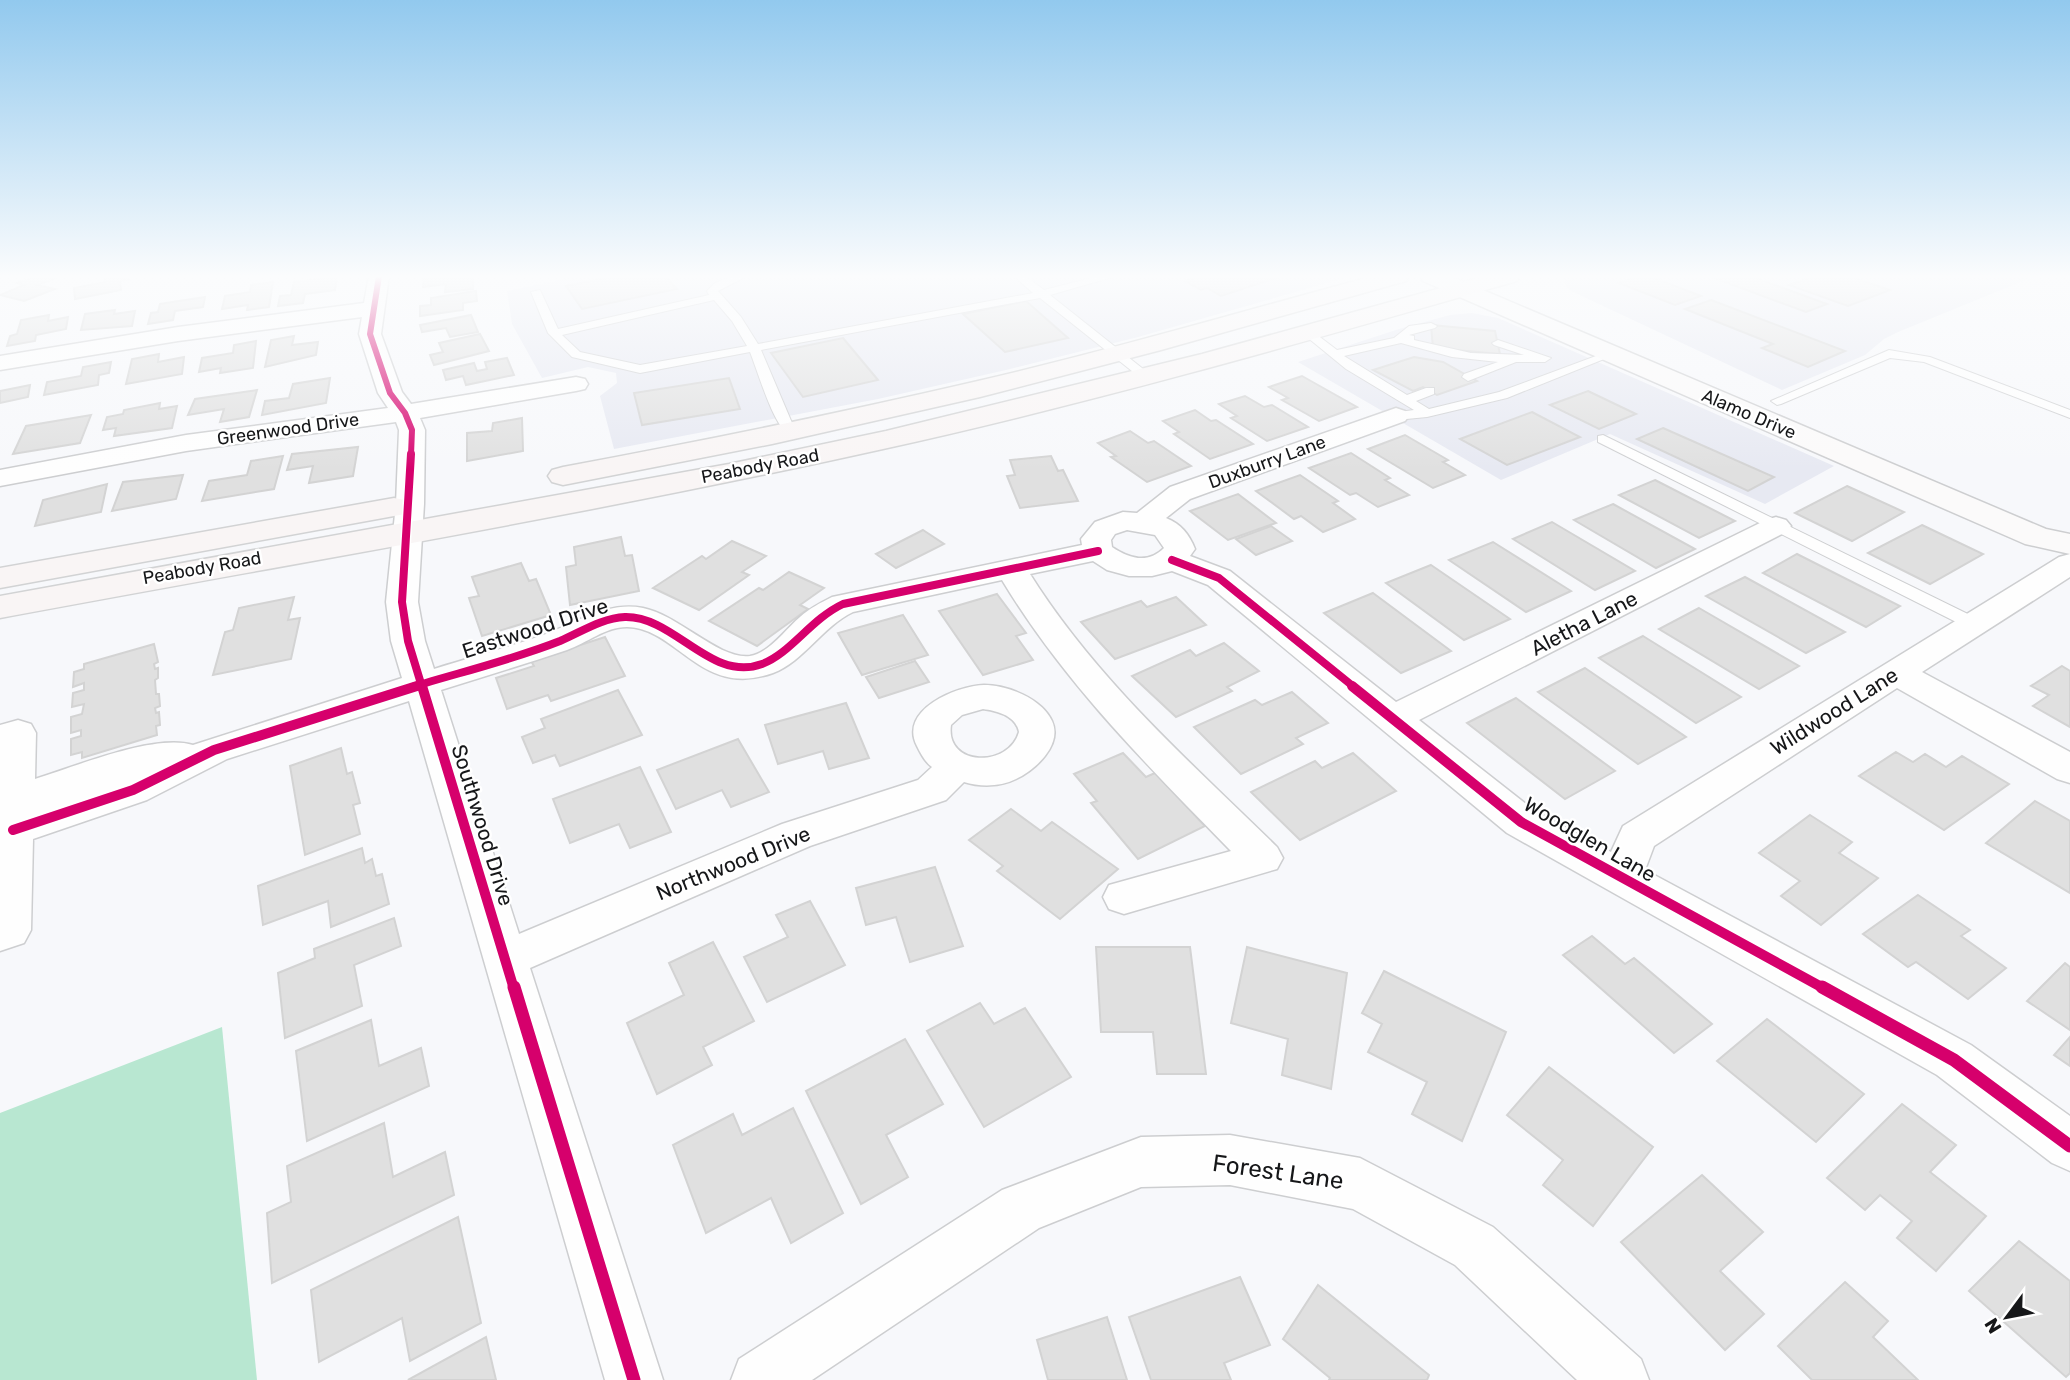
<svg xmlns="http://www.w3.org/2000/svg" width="2070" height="1380" font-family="Rubik,sans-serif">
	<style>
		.built { fill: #e7e9f2 }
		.forest { fill: #b8e7d1 }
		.building { fill: #e0e0e0; stroke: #d3d3d3; stroke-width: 2 }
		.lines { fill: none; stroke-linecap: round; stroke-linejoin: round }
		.lane-casing { stroke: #cdced0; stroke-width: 2 }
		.street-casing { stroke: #cdced0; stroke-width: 3 }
		.secondary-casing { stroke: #cdced0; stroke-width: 3 }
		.primary-casing { stroke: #d2d3d4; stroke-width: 3 }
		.lane { fill: #fefefe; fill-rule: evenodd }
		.street { fill: #fefefe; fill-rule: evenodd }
		.secondary { fill: #fbfafa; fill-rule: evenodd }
		.primary { fill: #f9f5f5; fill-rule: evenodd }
		.cycleway-far3-casing { stroke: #fff; stroke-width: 9 }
		.cycleway-far2-casing { stroke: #fff; stroke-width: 11 }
		.cycleway-far1-casing { stroke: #fff; stroke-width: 14 }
		.cycleway-casing { stroke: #fff; stroke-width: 18 }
		.cycleway-far3 { stroke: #d6006c; stroke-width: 6 }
		.cycleway-far2 { stroke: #d6006c; stroke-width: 8 }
		.cycleway-far1 { stroke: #d6006c; stroke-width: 10 }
		.cycleway { stroke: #d6006c; stroke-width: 13 }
		.labels { text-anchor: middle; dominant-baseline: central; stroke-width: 5; stroke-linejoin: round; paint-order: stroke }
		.far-street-label { font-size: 18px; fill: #161719; stroke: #fff }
		.street-label { font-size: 21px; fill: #161719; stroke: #fff }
		.near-street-label { font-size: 24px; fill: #161719; stroke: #fff }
	</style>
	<rect width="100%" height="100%" fill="#f7f8fb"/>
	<g class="built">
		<path d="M579,276H1352L1138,337L1006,370L878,399L614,449L600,396L617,383L616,373L588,367L542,378L512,324L507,291Z"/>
		<path d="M1574,276H2035L1898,332L1884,339L1865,355L1782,390L1569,290L1565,284V278Z"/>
		<path d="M1472,313L1498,318L1834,466L1765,504L1610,434L1501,480L1298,362L1399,329L1450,315Z"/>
	</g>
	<path class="forest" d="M222,1027L257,1380H0V1113Z"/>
	<g class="building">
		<path d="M38,276L56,278L37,285L55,289L24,301L0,295L24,285L17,283Z"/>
		<path d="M104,276H129V279L120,281L121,290L75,299L74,288L105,282Z"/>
		<path d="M449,276H473V289L445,292L446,284L423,287L424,279Z"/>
		<path d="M617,276H665L677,289L582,309L566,286Z"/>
		<path d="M1203,276H1282L1221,296L1207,288L1201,290L1185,281Z"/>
		<path d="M1640,276H1649L1701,296L1675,305L1619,283Z"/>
		<path d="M1709,276H1750L1827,304L1806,312Z"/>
		<path d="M1814,276H1848L1890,290L1848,306L1789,285Z"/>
		<path d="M337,277L335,290L305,294L303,303L278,306L280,296L291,295L294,282Z"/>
		<path d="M273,282L269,307L247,310L248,305L222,309L225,296L250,292L251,285Z"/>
		<path d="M476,291L477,301L463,303V310L420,316V306L431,305V298Z"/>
		<path d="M205,297L203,307L175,311L173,320L148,324L151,313L158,312L160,304Z"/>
		<path d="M1711,300L1845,351L1808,367L1762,348L1773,344L1685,309Z"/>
		<path d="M1026,301L1068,338L1005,352L963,314Z"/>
		<path d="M115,310L114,314L135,311L132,326L81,330L85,314Z"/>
		<path d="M49,315L48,321L68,317L66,329L36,335L35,341L7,346L10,336L17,334L21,320Z"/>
		<path d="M471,315L478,332L450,337L446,328L422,332L420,325Z"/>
		<path d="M1431,325L1495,331L1500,354L1433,348Z"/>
		<path d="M480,334L489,351L434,365L430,355L443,352L439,343Z"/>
		<path d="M294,336L292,345L318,342L316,355L265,367L271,340Z"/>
		<path d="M843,338L878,380L803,397L771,353Z"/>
		<path d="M256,341L253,368L220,373L221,368L199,372L202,358L233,353L234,345Z"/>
		<path d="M159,354L158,362L184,357L182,374L126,384L132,359Z"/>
		<path d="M1414,357L1443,362L1477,381L1437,395L1423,387L1413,391L1373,370Z"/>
		<path d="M507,358L514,375L466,385L463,376L446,380L443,370L474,363L477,371L487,369L485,362Z"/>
		<path d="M111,362L109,373L99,375L98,385L44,395L47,382L81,376L83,367Z"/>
		<path d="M1302,376L1357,407L1319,421L1282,400L1288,398L1269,387Z"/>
		<path d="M330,378L326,403L262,415L265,401L289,398L293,384Z"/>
		<path d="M729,378L740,409L642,425L634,393Z"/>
		<path d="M30,385L28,397L0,403V391Z"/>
		<path d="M257,390L249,417L220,422L224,409L188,415L195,399Z"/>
		<path d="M1588,391L1636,414L1599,429L1550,405Z"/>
		<path d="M1245,396L1264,407L1272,405L1308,427L1267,441L1231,418L1237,416L1219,404Z"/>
		<path d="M160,403L159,409L177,406L172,428L114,436L116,428L103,430L107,417L123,414L124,410Z"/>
		<path d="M1195,410L1211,421L1216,420L1253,444L1210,459L1174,434L1179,432L1163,421Z"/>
		<path d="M1532,412L1580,437L1507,465L1460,439Z"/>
		<path d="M91,415L80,443L13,454L26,426Z"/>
		<path d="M522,418L523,451L467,461V433L492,431L493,423Z"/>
		<path d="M1663,428L1774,477L1748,491L1637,439Z"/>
		<path d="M1130,431L1148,443L1154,441L1191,466L1147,482L1111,457L1116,456L1098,443Z"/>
		<path d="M1405,435L1448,460L1443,462L1465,475L1433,488L1368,449Z"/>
		<path d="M358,447L353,476L309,483L313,466L287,470L292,454Z"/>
		<path d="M1351,453L1390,478L1385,480L1409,495L1378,507L1356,493L1350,495L1309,468Z"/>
		<path d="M283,456L274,489L202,501L209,481L247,475L251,461Z"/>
		<path d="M1051,456L1058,471L1063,470L1078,501L1020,508L1007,476L1015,475L1010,460Z"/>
		<path d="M183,475L176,499L112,511L123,482Z"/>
		<path d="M1300,475L1338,501L1333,503L1355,519L1323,532L1301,516L1294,519L1256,491Z"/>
		<path d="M1655,480L1735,521L1699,538L1619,495Z"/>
		<path d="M107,484L101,512L35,526L43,500Z"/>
		<path d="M1847,486L1904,512L1852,541L1795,513Z"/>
		<path d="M1238,494L1276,523L1228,540L1190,511Z"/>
		<path d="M1613,504L1695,549L1656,568L1574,520Z"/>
		<path d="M1552,522L1635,571L1595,590L1513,539Z"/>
		<path d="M1922,525L1983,554L1930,584L1868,553Z"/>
		<path d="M1271,526L1292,541L1256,555L1236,539Z"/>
		<path d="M923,530L944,544L896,568L876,554Z"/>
		<path d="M621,537L625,556L632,555L639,591L570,605L566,567L576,565L574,547Z"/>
		<path d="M732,541L766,556L742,572L749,575L699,610L653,588L702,556L706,559Z"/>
		<path d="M1493,542L1571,591L1526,612L1449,560Z"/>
		<path d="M1797,554L1900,606L1866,627L1763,573Z"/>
		<path d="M521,563L529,581L536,579L551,615L482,636L469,598L479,596L472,577Z"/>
		<path d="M1431,565L1510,619L1464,640L1386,583Z"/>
		<path d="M789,572L824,588L800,605L808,609L757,646L709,621L759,588L763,590Z"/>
		<path d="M1745,577L1845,632L1806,653L1706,596Z"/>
		<path d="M1373,593L1451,651L1401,673L1324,613Z"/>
		<path d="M997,594L1026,633L1016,636L1033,660L983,675L939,611Z"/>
		<path d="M294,597L288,620L300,618L291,659L213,675L225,632L233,630L239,608Z"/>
		<path d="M1176,597L1206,625L1115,659L1081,622L1141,601L1147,607Z"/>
		<path d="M1699,608L1799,666L1759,689L1659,629Z"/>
		<path d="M903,615L928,655L862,675L838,633Z"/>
		<path d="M1643,636L1741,697L1696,723L1599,658Z"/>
		<path d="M605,637L625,676L551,701L548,695L507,709L496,678L534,666L531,661Z"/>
		<path d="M1224,643L1259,671L1227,687L1232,691L1176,717L1132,676L1190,650L1196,656Z"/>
		<path d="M154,644L158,662L154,664L155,669L158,668V678L155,680L156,694H159L160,706L155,708L156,713L159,712L160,725L156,726L157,735L82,758V752L71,755V739L81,736V730L71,733V717L82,714L84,704L72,707L73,693L84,690V683L73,687L74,672L84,669V664Z"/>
		<path d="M915,661L929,682L879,698L866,677Z"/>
		<path d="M2062,666L2070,671V727L2033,706L2049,695L2031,686Z"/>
		<path d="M1585,668L1686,737L1638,764L1538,692Z"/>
		<path d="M618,690L642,735L560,766L555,755L533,763L522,737L545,728L541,719Z"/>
		<path d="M1292,692L1328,723L1296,738L1303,744L1241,774L1194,727L1255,700L1262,705Z"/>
		<path d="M1516,698L1615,771L1565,799L1467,723Z"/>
		<path d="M846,703L869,758L829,769L823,751L778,764L765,725Z"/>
		<path d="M738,739L769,792L731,807L722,790L676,809L657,770Z"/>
		<path d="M341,748L347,774L352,772L360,803L353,805L360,834L305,855L290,766Z"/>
		<path d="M1896,752L1913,762L1925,754L1946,767L1962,756L2009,784L1944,830L1859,776Z"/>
		<path d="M1123,753L1146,777L1155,773L1205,826L1138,859L1091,803L1097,801L1074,774Z"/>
		<path d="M1353,753L1396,791L1300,840L1251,792L1315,761L1322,768Z"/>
		<path d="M640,767L671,832L630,848L619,824L570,843L553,799Z"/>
		<path d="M2035,801L2070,821V893L1986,843Z"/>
		<path d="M1011,809L1041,831L1052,822L1118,869L1060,919L997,871L1003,866L969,840Z"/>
		<path d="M1810,815L1852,842L1839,853L1878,878L1821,925L1781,896L1800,881L1759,853Z"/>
		<path d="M362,848L365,863L372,859L376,876L382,874L389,904L331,927L328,901L263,925L258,886Z"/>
		<path d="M935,867L963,946L910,962L896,917L866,925L856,888Z"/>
		<path d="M1918,895L1970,930L1961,936L2006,968L1968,999L1916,962L1908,967L1863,934Z"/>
		<path d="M810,901L845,965L767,1002L744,957L788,937L776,915Z"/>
		<path d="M394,918L401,946L354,965L362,1006L285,1038L278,973L315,958L314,949Z"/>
		<path d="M1592,936L1625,964L1634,958L1712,1024L1674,1053L1563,955Z"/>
		<path d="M713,942L754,1021L703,1047L712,1065L657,1094L627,1023L684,995L669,963Z"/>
		<path d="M1096,947H1190L1206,1074H1157L1153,1032H1101Z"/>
		<path d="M1247,947L1347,973L1331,1089L1282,1075L1288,1039L1231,1023Z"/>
		<path d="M2065,963L2070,967V1030L2027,1001Z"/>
		<path d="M1384,971L1506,1032L1462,1141L1412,1114L1427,1082L1368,1052L1382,1024L1362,1013Z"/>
		<path d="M980,1003L994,1024L1025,1008L1071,1077L984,1127L927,1031Z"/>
		<path d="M1767,1019L1864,1094L1816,1142L1717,1061Z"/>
		<path d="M371,1020L379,1066L421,1048L429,1086L307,1141L296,1051Z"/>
		<path d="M2070,1037V1066L2054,1055Z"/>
		<path d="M905,1039L943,1104L886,1135L908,1177L861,1204L806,1091Z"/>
		<path d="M1549,1067L1653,1147L1593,1226L1543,1185L1563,1160L1507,1115Z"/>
		<path d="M1902,1104L1956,1145L1930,1172L1986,1216L1936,1271L1897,1238L1912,1221L1880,1195L1865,1210L1827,1178Z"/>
		<path d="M793,1108L843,1213L791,1243L771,1198L706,1233L673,1145L733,1114L742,1135Z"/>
		<path d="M384,1123L393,1177L445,1152L454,1195L272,1283L267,1213L291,1202L287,1166Z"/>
		<path d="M1702,1175L1763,1232L1720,1271L1764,1314L1725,1350L1621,1242Z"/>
		<path d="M458,1217L481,1323L410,1361L402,1318L319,1362L311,1290Z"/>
		<path d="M2019,1241L2070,1281V1373L2066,1377L1969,1291Z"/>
		<path d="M1240,1277L1270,1345L1224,1363L1231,1380H1151L1129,1317Z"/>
		<path d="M1845,1282L1888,1321L1873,1337L1918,1380H1812L1778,1346Z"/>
		<path d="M1318,1285L1429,1375L1427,1380H1329L1330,1378L1283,1339Z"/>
		<path d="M1107,1317L1127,1380H1048L1037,1340Z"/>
		<path d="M486,1337L496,1380H408Z"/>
	</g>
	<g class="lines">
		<defs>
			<g id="lane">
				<path d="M733,276H747L718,291L741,317L758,344L1033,293L1014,276H1025L1044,290L1099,276H1116L1050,295L1152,376L1142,379L1040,298L761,350L795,430L789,434C774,428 757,369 750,352L640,373L572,357L548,333L531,292L540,290L558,329L709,295L707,291L715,283ZM714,300L732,321L747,346L640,365L580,352L562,335Z"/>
				<path d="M1431,323L1437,326L1435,328L1409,335L1414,336V340L1471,353L1524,355L1494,345L1492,343L1498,340L1551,358L1545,362H1516L1468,381L1462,377L1464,374L1498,362L1452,357L1401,343L1344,356L1407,395L1426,388H1434V394L1416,401L1429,409L1499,392L1604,353L1614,355L1507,398L1427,417L1396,420L1391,419V413L1414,410L1346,369L1302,333L1312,331L1337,350L1394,338L1409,326Z"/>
				<path d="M1889,350L1930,357L2070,410V418L1924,362L1890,358L1781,404L1777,405L1771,401Z"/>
				<path d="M1603,435L1978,619L1980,623L1978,627H1966L1598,442V436Z"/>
			</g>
			<g id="street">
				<path d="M369,276H389L381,334L402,392L411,404L576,377L585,379L588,384L585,389L576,391L420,418L425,430L424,504L418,602L425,641L434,669C471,657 510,647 546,634C578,622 608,601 643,608C679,615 719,660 750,656C769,653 786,629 800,617C810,608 820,603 832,597L1082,545L1081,539L1095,522L1123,512L1137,513L1170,487L1396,408L1405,411L1409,416L1405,421L1190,499L1166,518C1181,524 1189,534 1195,549L1190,556L1230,571L1396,702L1766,520L1776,517L1786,520L1791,526L1786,532L1419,720L1535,811L1611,852L1623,826L2059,557L2070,554V577L1922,672L2070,752V783L2057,779L1897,688L1654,846L1645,870L1971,1045L2070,1116V1171L2052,1163L1937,1075L1507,833L1208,585L1172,571L1152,576H1129L1107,570L1093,561L1030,574C1096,679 1189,761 1277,847L1283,858L1277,869L1124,914L1109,909L1103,897L1109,885L1231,851C1148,766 1064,683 1002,580L853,612C822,627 803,662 773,673C701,699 678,628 627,627C605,627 587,643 567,650C525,664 483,677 441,690L519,934L782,824L918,780L932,767C925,762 921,754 917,746C898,710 956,686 984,685C1008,685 1042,699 1052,721C1063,745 1035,770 1016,779C1000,787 980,787 964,782L946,800L810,846L530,968L663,1380H605L409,701L227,759L147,800L33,839L31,930L24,943L0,951V725L18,720L31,724L36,733L35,779C74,767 155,733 193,745L402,678L391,641L386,602L396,504L399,430L396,422L186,451L0,486V470L186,435L388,408L378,393L359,334L362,317L178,341L0,370V356L178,327L364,303ZM1127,530L1155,535L1164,548C1148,564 1130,559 1112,547L1111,540L1115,534ZM983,709C998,711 1016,716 1019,732C1009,768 945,767 951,725L962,715Z"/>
				<path d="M1230,1135L1360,1158L1493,1227L1641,1359L1649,1380H1577L1455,1265L1353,1209L1230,1185L1141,1187L1039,1228L812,1380H731L739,1359L1002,1190L1141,1137Z"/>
			</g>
			<path id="secondary" d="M1420,276H1450L2046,529L2070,534V554L2025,544L1423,281Z"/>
			<g id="primary">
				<path d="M1373,276H1409L1406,281L1161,350L980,397L772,444L563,485L552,482L548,476L552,470L563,467C702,441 841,413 978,381C1111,350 1241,312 1373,276Z"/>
				<path d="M1484,276H1520L1517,281C1307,341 1096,402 883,449C591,514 294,563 0,618V596L729,464L886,431L1202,354Z"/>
				<path d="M394,498L405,500L410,507L405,514L0,588V568Z"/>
			</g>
		</defs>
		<use href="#lane" class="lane-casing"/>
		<use href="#street" class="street-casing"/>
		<use href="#secondary" class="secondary-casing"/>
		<use href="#primary" class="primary-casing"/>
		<use href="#lane" class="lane"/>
		<use href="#street" class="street"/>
		<use href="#secondary" class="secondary"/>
		<use href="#primary" class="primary"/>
		<defs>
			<path id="cycleway-far3" d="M379,276L370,334L390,393L405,413L412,430L411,455"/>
			<g id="cycleway-far2">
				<path d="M411,454L402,602L408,641L422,687"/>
				<path d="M1172,560L1219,578L1354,687"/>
				<path d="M412,687C461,672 512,660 560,641C581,632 602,618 625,617C675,616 711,683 762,664C790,654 811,619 843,604L1098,551"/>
			</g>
			<g id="cycleway-far1">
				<path d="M422,686L514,989"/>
				<path d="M1352,686L1521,822L1825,989"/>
				<path d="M13,830L133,790L214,750L417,686"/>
			</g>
			<g id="cycleway">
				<path d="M514,987L634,1380"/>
				<path d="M1822,987L1954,1060L2070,1146"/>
			</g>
		</defs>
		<use href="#cycleway-far3" class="cycleway-far3-casing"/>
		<use href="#cycleway-far2" class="cycleway-far2-casing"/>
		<use href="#cycleway-far1" class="cycleway-far1-casing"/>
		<use href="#cycleway" class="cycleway-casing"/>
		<use href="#cycleway-far3" class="cycleway-far3"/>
		<use href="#cycleway-far2" class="cycleway-far2"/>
		<use href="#cycleway-far1" class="cycleway-far1"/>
		<use href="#cycleway" class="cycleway"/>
	</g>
	<linearGradient id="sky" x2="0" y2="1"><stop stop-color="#92c9ee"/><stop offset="0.59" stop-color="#fbfcfd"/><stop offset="1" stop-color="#fbfcfd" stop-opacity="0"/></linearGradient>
	<rect width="2070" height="469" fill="url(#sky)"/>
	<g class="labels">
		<g class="far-street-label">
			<text transform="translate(1749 414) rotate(23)">Alamo Drive</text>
			<text transform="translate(288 429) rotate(-8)">Greenwood Drive</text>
			<text transform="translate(1267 462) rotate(-20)">Duxburry Lane</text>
			<text transform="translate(760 466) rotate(-11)">Peabody Road</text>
			<text transform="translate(202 568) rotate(-10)">Peabody Road</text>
		</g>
		<g class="street-label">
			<text transform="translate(1584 623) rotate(-27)">Aletha Lane</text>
			<text transform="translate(535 628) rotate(-18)">Eastwood Drive</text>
			<text transform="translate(1834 711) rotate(-32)">Wildwood Lane</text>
			<text transform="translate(483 825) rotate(73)">Southwood Drive</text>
			<text transform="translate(1590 839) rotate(30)">Woodglen Lane</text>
			<text transform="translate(733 863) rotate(-22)">Northwood Drive</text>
		</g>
		<g class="near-street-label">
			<text transform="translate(1278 1172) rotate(8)">Forest Lane</text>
		</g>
	</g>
	<g transform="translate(2007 1317) rotate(238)" stroke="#ffffff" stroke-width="5" paint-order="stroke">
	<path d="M0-5L12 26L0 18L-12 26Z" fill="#161719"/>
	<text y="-10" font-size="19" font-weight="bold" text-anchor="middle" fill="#161719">N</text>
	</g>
</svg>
